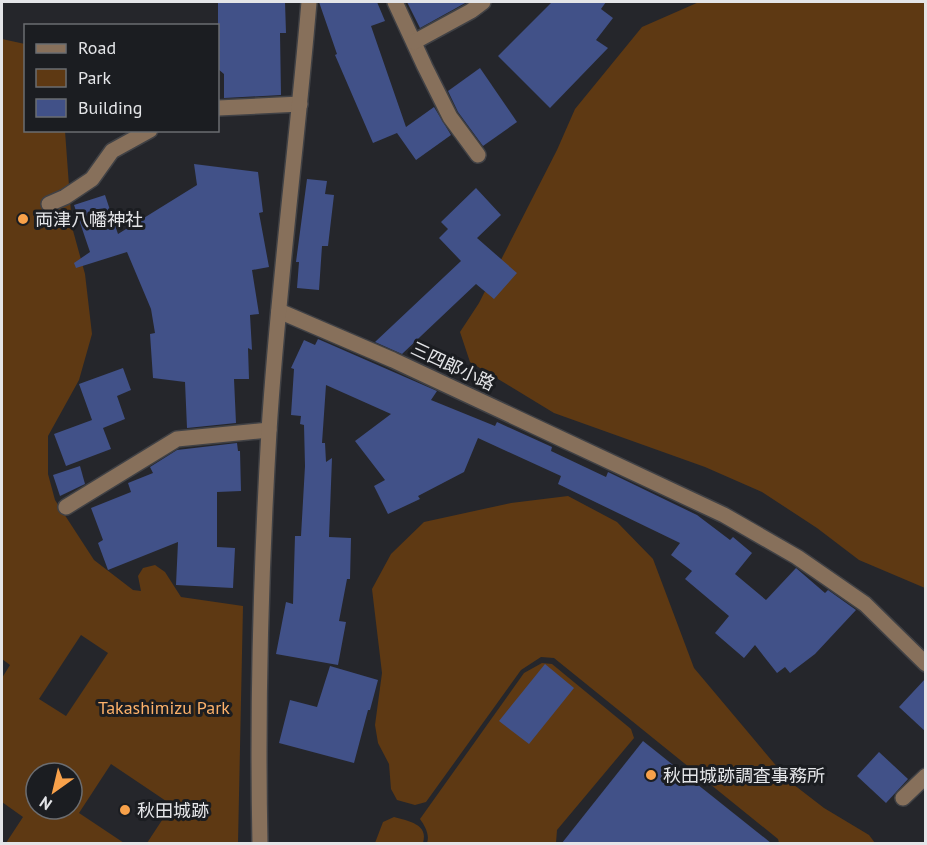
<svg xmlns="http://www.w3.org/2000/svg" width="927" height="845" font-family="'PT Sans','Noto Sans JP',sans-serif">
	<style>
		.green { fill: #5e3913; fill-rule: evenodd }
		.building { fill: #415188 }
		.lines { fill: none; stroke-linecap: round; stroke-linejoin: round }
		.minor-casing { stroke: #404145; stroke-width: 18 }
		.minor { stroke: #87705b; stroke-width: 15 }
		.poi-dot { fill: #f8a14a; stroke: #1b1d21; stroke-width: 2 }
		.labels { text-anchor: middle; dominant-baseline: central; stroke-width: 6; stroke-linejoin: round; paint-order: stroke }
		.poi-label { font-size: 18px; fill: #e4e5e8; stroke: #1b1d21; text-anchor: start }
		.street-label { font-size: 18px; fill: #e4e5e8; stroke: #1b1d21 }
		.park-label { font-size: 18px; fill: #fcb16a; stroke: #1b1d21 }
	</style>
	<rect width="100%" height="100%" fill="#25262b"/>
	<g class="green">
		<path d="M699,2H925V588L859,560L817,528L762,492L705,467L554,413L470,362L460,332L479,303L557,150L575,109L642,27Z"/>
		<path d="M2,39L25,44L26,130L65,131L72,227L85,274L92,334L79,380L48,436V474L55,500L94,560L133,590L141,591L138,576L143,568L155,565L165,572L181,597L243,606L238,843H147L172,805L111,764L79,813L124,843H6L23,817L2,802V678L10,665L2,659ZM81,635L108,653L66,716L39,699ZM36,773H72V809H36Z"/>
		<path d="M568,496L617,522L653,559L694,668L789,781L824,808L869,835L875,843H779L778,839L554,658L541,657L521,670L426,802L415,805L397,800L391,789L389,764L378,743L375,725L382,673L372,589L391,554L424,522L511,503Z"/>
		<path d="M542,663L552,664L631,729L634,738L557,830L556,843H427C430,835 425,826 420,819L524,673Z"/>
		<path d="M394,817C408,821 429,824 423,843H375L383,822Z"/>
	</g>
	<g class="building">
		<path d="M218,2H285L286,33H280L281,95L224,98V74L218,69Z"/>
		<path d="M319,2H377L385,21L371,26L406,127L434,107L451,135L416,160L397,133L373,143L335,55L337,54Z"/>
		<path d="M407,2H467L420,28Z"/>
		<path d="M552,2H606L601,9L613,18L596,40L608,48L550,108L498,56Z"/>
		<path d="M480,68L517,122L483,146L458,112L448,91Z"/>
		<path d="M194,164L258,172L263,212L259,213L269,267L252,270L259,314L250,315L252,350L248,348L249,379H234L236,423L187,428L185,382L153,378L150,334L155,333L151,309L127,252L76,268L74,263L90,252L74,205L105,195L118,234L197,185Z"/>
		<path d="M307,179L327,181L325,194L334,195L328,246H322L319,290L297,288L299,262H296Z"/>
		<path d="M476,188L501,215L477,238L517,273L494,299L476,284L402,354L375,342L461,261L439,238L448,229L441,222Z"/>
		<path d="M318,339L437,391L431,400L495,426L497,422L552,447L551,451L606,477L608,472L697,515L730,540L733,537L752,553L735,574L766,600L796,568L825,593L828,590L856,610L815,654L790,673L785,667L777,673L755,645L744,658L715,633L729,616L685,579L692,571L671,555L680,543L558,484L561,476L478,438L464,472L418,496L420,499L388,514L374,486L385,480L355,441L391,414L326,385L322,443H325L326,462L332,458L329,537L351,538L350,579H347L339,621L346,622L338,665L276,654L286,602L293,604L295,536H301L305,466L304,425L300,424L301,416L291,415L294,369L291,368L304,340L315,345Z"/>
		<path d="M123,368L131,390L117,396L125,419L103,428L111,449L66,466L54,434L92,420L79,384Z"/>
		<path d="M237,443L238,451H240L241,491L217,492V547L235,548L233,588L176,585L178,542L108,570L98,543L103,540L91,508L131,492L128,483L153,473L150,467L177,450Z"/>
		<path d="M80,466L85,484L60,496L53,475Z"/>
		<path d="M545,664L574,688L529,744L499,721Z"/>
		<path d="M330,666L378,680L370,710H368L354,763L279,743L290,700L317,707Z"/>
		<path d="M926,678V732L899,707Z"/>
		<path d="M643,741L771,843H562Z"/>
		<path d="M879,752L908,779L886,803L857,776Z"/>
	</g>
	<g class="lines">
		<defs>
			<g id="minor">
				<path d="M395,2L425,67L450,117L478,155"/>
				<path d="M414,42L471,11L483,2"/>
				<path d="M218,108L300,104"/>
				<path d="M49,204L65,197L92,179L112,151L150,130"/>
				<path d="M279,311L393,360L724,515L797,557L865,604L926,664"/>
				<path d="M66,507L177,439L269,430"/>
				<path d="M903,798L926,776"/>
				<path d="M260,844C257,706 261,568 269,431C278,287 297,145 309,2"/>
			</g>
		</defs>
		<use href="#minor" class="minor-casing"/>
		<use href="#minor" class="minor"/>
	</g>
	<g class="poi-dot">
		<circle cx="23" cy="219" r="6"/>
		<circle cx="651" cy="775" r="6"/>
		<circle cx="125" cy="810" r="6"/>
	</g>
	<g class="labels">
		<g class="poi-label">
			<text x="35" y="219">両津八幡神社</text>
			<text x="663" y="775">秋田城跡調査事務所</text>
			<text x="137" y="810">秋田城跡</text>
		</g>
		<g class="street-label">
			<text transform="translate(453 366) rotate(25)">三四郎小路</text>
		</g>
		<g class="park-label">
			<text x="164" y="707">Takashimizu Park</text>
		</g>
	</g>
	<rect width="927" height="845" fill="none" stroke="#e4e5e8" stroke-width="6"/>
	<rect x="24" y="24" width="195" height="108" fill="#1b1d21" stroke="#6b6d71" stroke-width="1.5"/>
	<rect x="36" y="44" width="30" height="9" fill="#87705b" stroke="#6b6d71" stroke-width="1.5"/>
	<text x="78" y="54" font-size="18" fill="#e4e5e8">Road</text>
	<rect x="36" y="69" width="30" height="18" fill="#5e3913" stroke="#6b6d71" stroke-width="1.5"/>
	<text x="78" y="84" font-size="18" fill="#e4e5e8">Park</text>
	<rect x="36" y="99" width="30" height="18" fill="#415188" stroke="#6b6d71" stroke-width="1.5"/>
	<text x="78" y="114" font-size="18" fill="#e4e5e8">Building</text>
	<g transform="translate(54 791) rotate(214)"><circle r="28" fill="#1b1d21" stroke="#6b6d71" stroke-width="1.5"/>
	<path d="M0-4.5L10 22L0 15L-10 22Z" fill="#f8a14a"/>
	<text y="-9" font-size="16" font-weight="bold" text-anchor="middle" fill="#e4e5e8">N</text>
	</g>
</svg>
